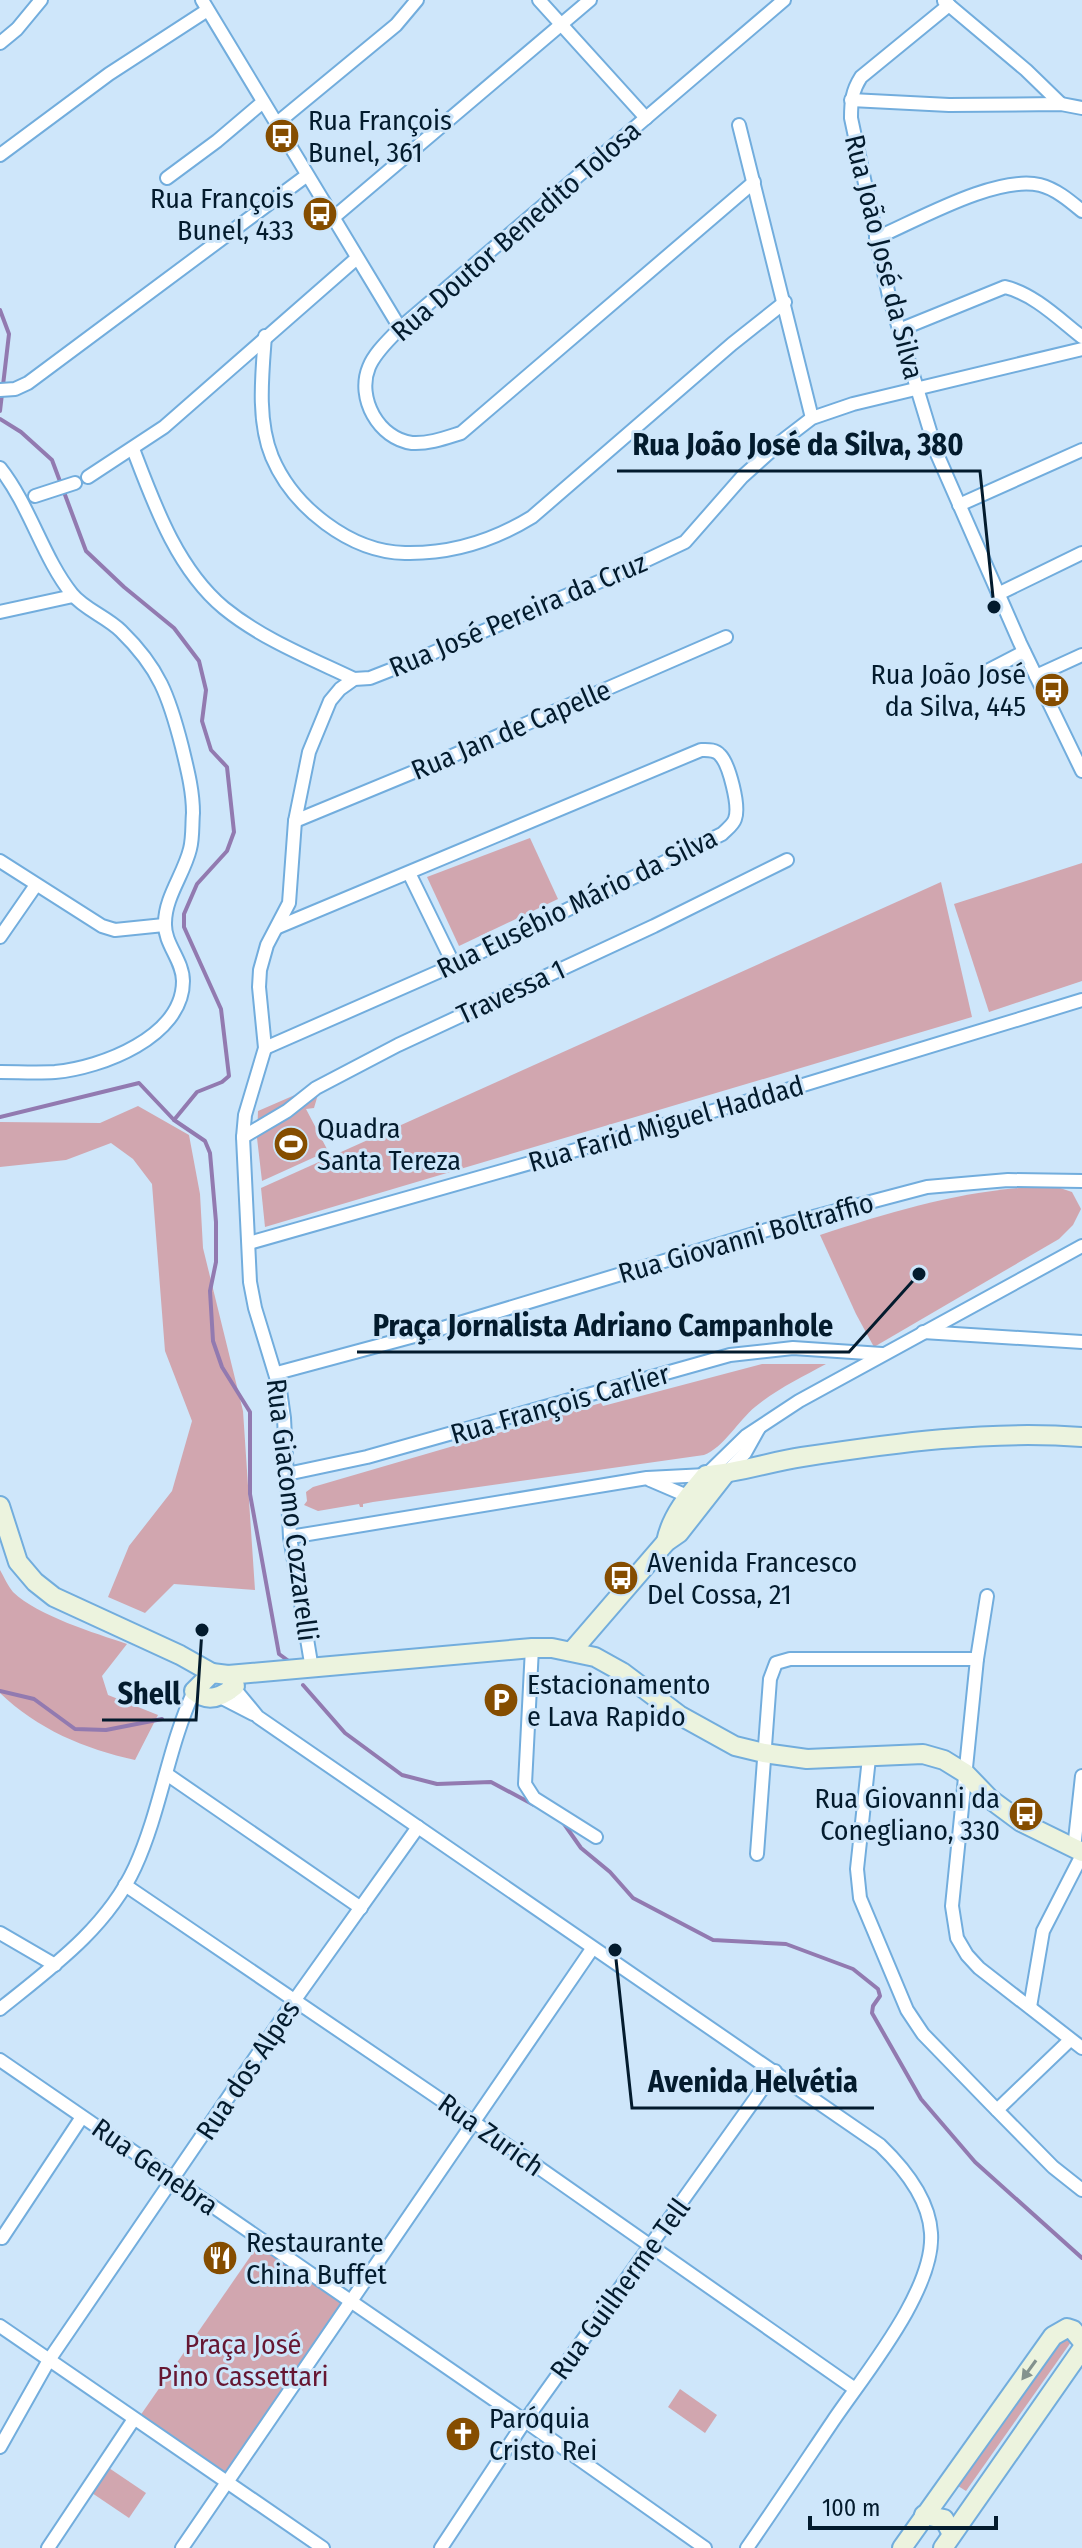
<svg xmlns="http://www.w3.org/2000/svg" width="1082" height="2548" font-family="'Fira Sans Condensed',sans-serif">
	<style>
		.green { fill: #d1a6af }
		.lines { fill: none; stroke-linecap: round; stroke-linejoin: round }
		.stream { stroke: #927ab0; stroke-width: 4 }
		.street-casing { stroke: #72addd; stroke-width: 16 }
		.secondary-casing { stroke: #72addd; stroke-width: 22 }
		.street { stroke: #fff; stroke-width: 12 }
		.secondary { stroke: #ecf3de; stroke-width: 18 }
		.oneway { fill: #83928e }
		.labels { text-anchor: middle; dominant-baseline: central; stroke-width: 6; stroke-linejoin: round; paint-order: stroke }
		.poi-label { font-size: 28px; fill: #031b2d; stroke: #cee6fa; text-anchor: start }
		.street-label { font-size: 28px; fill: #031b2d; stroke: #cee6fa }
		.park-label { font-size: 28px; fill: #661732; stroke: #cee6fa }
		.leader { fill: none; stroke: #031b2d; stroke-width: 3 }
		.callout-dot { fill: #031b2d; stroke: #cee6fa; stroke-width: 3 }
		.callout-label { font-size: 30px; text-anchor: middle; font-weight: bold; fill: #031b2d; stroke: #cee6fa; stroke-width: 6; stroke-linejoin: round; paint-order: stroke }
	</style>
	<rect width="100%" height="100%" fill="#cee6fa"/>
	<g class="green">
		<path d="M530,838L558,899L459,946L427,877Z"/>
		<path d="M1082,863V981L989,1012L954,904Z"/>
		<path d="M941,882L972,1017L265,1227L261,1188Z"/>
		<path d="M311,1088L319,1091L314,1108L306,1109L328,1151L262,1181L257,1138L258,1111Z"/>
		<path d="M138,1106L189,1135L200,1194L203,1248L243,1411L255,1590L174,1584L145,1613L108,1597L129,1546L172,1491L192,1421L165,1351L152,1184L133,1159L111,1143L66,1160L0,1167V1122L100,1123Z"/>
		<path d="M1054,1186L1072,1192L1081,1209L1073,1225L1059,1239L874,1347L856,1314L820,1235C900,1209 969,1188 1054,1186Z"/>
		<path d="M762,1364H826C802,1377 777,1389 755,1407C739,1420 723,1448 704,1455L373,1502L363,1504V1507H360L359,1504L318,1511L304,1505L307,1501L306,1492L313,1487L601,1403L603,1406Z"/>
		<path d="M0,1570C4,1577 8,1586 13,1592C38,1616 95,1633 127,1644L102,1676L108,1695L158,1715L135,1760C85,1749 37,1729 0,1693Z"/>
		<path d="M259,2244L345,2304L226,2475L140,2416Z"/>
		<path d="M1063,2337L1071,2342L966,2491L958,2486Z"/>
		<path d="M680,2389L717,2415L705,2433L668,2407Z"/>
		<path d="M106,2466L146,2493L129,2518L89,2491Z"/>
	</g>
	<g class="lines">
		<g class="stream">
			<path d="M0,310L9,334L0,411"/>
			<path d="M0,419L21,432L52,460L86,551L124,587L174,628L199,661L206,690L202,721L211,750L227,767L234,832L227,851L197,884L184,914V927L221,1009L229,1076L222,1082L197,1092L174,1120L205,1141L210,1153L216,1222V1262L210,1291L213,1341L222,1367L250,1412V1494L279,1654L290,1662"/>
			<path d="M0,1117L139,1083L174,1120"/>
			<path d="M303,1685L345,1733L402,1775L437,1784L491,1782L534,1805"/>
			<path d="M0,1691L34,1699L75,1729L106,1730L162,1719"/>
			<path d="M562,1821L581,1848L610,1872L633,1898L713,1940L786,1944L853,1969L878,1989L880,1996L873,2006L872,2013L921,2099L975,2162L1082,2258"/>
		</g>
		<defs>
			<g id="street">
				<path d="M202,0L400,328"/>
				<path d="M539,0L646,118"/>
				<path d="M944,1L1026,70L1061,104"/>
				<path d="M949,5L861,77C852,91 851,102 851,118L889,296L937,454L1020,643L1082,771"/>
				<path d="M0,43L17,29L41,0"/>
				<path d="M851,100L949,105L1061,104L1082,108"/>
				<path d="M276,124L396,25L417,0"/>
				<path d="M739,125L812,418"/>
				<path d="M0,155L109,74L206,11"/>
				<path d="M167,178L217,141L263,102"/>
				<path d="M754,182L461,433C445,438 429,444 412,443C379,439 356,398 369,367C375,352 390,339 400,328L784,0"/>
				<path d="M333,218L590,0"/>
				<path d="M876,238C918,220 996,175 1040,185C1056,189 1070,201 1082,211"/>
				<path d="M899,330L1005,287C1034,294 1059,319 1082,337"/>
				<path d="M265,336C262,375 257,421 272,457C293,507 350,552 405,553C451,554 493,541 532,517L732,344L785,302"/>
				<path d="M0,390L15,389L28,383L306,176"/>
				<path d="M133,449C154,504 177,569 224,608C262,639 310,658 354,679"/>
				<path d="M0,468C30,506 43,558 72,594C84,609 107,617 121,631C159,668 169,696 182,747C187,768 193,790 193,813C192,824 193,838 190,849C184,874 165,897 165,923C164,944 183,960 183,981C183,1037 101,1068 55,1072C37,1073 18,1072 0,1072"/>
				<path d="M88,477L164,427L357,258"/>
				<path d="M35,496L75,483"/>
				<path d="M959,505L1082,450"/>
				<path d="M998,594L1082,553"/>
				<path d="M0,612L73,596"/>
				<path d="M987,671L1024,652"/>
				<path d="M1036,676L1082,655"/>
				<path d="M295,821L445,759L726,637"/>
				<path d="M0,861L102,926L115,930L164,925"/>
				<path d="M409,873L454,965"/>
				<path d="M0,937L36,885"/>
				<path d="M265,1048L454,965L722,834C727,829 733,825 735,819C740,806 729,764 720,755C715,749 707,750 701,750L278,927"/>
				<path d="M243,1137L287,1111L316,1088L398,1045L654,926L787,860"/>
				<path d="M249,1243L780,1092L1082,1000"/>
				<path d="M923,1332L1082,1342"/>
				<path d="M277,1373L433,1331L783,1225L927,1187L1008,1180L1082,1181"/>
				<path d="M726,1473L745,1453L759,1428"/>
				<path d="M287,1474L367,1457L730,1355L793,1348L882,1354"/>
				<path d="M650,1480L692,1498"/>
				<path d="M290,1537L647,1478L706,1475L746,1436L799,1401L1082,1246"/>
				<path d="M987,1596L977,1659L952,1906L957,1938L967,1955L979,1968L1082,2048"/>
				<path d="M532,1648L525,1784L534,1798L596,1837"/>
				<path d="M312,1669L290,1537L284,1418L280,1390L255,1308L250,1282L243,1137L245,1115L265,1048L259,987L260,970L267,945L289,903L295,821L309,752L330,701L340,689L354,679L370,678L416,660L617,574L685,542L742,477L782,441L812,418L853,404L1082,349"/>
				<path d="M234,1688L258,1717L880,2145C904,2168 929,2199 931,2233C935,2290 864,2375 833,2421C804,2464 776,2506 747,2548"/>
				<path d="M220,1697L253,1714"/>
				<path d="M869,1758L857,1869L860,1898L907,2010L923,2034L991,2104L1053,2167L1082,2190"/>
				<path d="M168,1775L361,1908"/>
				<path d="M1074,1849L1082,1776"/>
				<path d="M757,1854L770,1679L776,1663L790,1659H977"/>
				<path d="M125,1885L475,2123L855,2389"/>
				<path d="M0,1933L55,1965"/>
				<path d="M1030,2007L1043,1931L1082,1855"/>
				<path d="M0,2009C51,1968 107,1928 135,1867C161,1810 168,1747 194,1691"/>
				<path d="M0,2060L525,2421L705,2548"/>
				<path d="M997,2110L1070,2040"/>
				<path d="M2,2238L82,2117"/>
				<path d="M0,2326L323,2548"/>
				<path d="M0,2447L49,2360L294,2001L418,1827"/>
				<path d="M48,2548L134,2419"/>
				<path d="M182,2548L592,1949"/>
				<path d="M441,2548L525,2421L775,2071"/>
			</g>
			<g id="secondary">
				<path d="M0,1506L18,1562L35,1582L54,1597L180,1655L212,1673"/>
				<path d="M666,1542C671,1516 689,1495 706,1475C738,1473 769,1462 802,1457C894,1443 988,1430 1082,1437"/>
				<path d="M572,1651L666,1542L679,1533L726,1473"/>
				<path d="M212,1673L228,1675L235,1686C222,1697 208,1703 194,1691Z"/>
				<path d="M228,1675L532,1648H552L595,1657L622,1672L679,1715L735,1746L764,1753L807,1759L923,1754L944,1760L965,1773L990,1799L1021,1822L1082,1852"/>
				<path d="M924,2515L944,2519L952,2534"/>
				<path d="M902,2548L1053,2336L1067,2328L1073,2330L1082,2341"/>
				<path d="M943,2548L1082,2349"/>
			</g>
		</defs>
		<use href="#street" class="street-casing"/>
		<use href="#secondary" class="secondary-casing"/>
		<use href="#street" class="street"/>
		<use href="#secondary" class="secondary"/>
	</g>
	<defs><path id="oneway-solid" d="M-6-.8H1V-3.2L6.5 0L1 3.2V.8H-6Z" transform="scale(2)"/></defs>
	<use class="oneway" href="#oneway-solid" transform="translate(1029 2370) rotate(126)"/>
	<defs>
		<symbol id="bus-disc" viewBox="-11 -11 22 22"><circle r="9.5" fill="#854d00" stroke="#cee6fa"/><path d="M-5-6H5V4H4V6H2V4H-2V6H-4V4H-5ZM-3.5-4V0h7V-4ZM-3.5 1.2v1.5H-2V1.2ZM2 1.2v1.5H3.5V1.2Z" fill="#fff"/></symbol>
		<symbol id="stadium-disc" viewBox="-11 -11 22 22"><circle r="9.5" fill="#854d00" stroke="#cee6fa"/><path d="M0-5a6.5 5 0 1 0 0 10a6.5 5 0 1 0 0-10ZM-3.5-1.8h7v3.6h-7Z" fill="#fff"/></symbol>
		<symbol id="parking-disc" viewBox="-11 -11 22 22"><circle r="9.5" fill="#854d00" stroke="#cee6fa"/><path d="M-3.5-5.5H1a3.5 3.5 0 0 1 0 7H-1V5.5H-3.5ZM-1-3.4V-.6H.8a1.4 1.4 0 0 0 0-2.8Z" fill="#fff"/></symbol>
		<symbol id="restaurant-disc" viewBox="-11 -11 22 22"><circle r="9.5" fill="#854d00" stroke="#cee6fa"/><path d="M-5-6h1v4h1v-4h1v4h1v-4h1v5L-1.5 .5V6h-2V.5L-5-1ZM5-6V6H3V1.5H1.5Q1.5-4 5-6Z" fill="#fff"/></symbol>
		<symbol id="church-disc" viewBox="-11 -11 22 22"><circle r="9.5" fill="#854d00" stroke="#cee6fa"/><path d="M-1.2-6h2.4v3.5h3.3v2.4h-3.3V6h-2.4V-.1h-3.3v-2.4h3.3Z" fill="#fff"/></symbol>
	</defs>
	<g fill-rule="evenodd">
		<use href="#bus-disc" x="262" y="116" width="40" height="40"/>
		<use href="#bus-disc" x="300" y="194" width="40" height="40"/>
		<use href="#bus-disc" x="1032" y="670" width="40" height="40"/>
		<use href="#stadium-disc" x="271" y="1124" width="40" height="40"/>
		<use href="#bus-disc" x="601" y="1558" width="40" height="40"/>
		<use href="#parking-disc" x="481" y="1680" width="40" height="40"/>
		<use href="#bus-disc" x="1006" y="1794" width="40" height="40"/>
		<use href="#restaurant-disc" x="200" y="2238" width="40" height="40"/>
		<use href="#church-disc" x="443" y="2414" width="40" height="40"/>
	</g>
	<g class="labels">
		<g class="poi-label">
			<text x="308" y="120">Rua François<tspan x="308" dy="32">Bunel, 361</tspan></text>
			<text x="294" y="198" text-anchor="end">Rua François<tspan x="294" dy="32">Bunel, 433</tspan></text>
			<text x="1026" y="674" text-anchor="end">Rua João José<tspan x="1026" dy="32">da Silva, 445</tspan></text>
			<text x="317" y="1128">Quadra<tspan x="317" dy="32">Santa Tereza</tspan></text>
			<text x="647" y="1562">Avenida Francesco<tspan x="647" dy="32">Del Cossa, 21</tspan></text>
			<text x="527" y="1684">Estacionamento<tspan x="527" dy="32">e Lava Rapido</tspan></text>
			<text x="1000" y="1798" text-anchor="end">Rua Giovanni da<tspan x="1000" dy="32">Conegliano, 330</tspan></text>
			<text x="246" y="2242">Restaurante<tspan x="246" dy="32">China Buffet</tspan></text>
			<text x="489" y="2418">Paróquia<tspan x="489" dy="32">Cristo Rei</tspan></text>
		</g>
		<g class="street-label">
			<text transform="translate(516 231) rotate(-41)">Rua Doutor Benedito Tolosa</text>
			<text transform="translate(884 257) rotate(76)">Rua João José da Silva</text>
			<text transform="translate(518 615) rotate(-23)">Rua José Pereira da Cruz</text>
			<text transform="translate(511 730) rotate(-23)">Rua Jan de Capelle</text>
			<text transform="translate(577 903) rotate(-26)">Rua Eusébio Mário da Silva</text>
			<text transform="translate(511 992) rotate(-25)">Travessa 1</text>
			<text transform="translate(666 1124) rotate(-16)">Rua Farid Miguel Haddad</text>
			<text transform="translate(746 1238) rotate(-16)">Rua Giovanni Boltraffio</text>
			<text transform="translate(560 1404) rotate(-16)">Rua François Carlier</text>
			<text transform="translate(292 1510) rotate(83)">Rua Giacomo Cozzarelli</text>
			<text transform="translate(248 2070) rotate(-56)">Rua dos Alpes</text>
			<text transform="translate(491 2135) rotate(35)">Rua Zurich</text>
			<text transform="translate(155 2167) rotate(35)">Rua Genebra</text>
			<text transform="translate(620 2289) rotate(-54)">Rua Guilherme Tell</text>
		</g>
		<g class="park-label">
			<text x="243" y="2344">Praça José<tspan x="243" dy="32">Pino Cassettari</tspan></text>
		</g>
	</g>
	<path class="leader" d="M994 607L980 471H617M919 1274L849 1352H357M202 1630L196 1720H102M615 1950L632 2108H874"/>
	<g class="callout-dot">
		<circle cx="994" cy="607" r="8"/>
		<circle cx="919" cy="1274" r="8"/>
		<circle cx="202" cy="1630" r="8"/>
		<circle cx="615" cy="1950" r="8"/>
	</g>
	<g class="callout-label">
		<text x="798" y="455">Rua João José da Silva, 380</text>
		<text x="603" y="1336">Praça Jornalista Adriano Campanhole</text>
		<text x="149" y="1704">Shell</text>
		<text x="753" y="2092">Avenida Helvétia</text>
	</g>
	<path d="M810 2516v12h186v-12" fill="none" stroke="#031b2d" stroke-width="4"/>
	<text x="822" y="2516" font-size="24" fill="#031b2d" stroke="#cee6fa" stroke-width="6" paint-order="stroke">100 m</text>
</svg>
